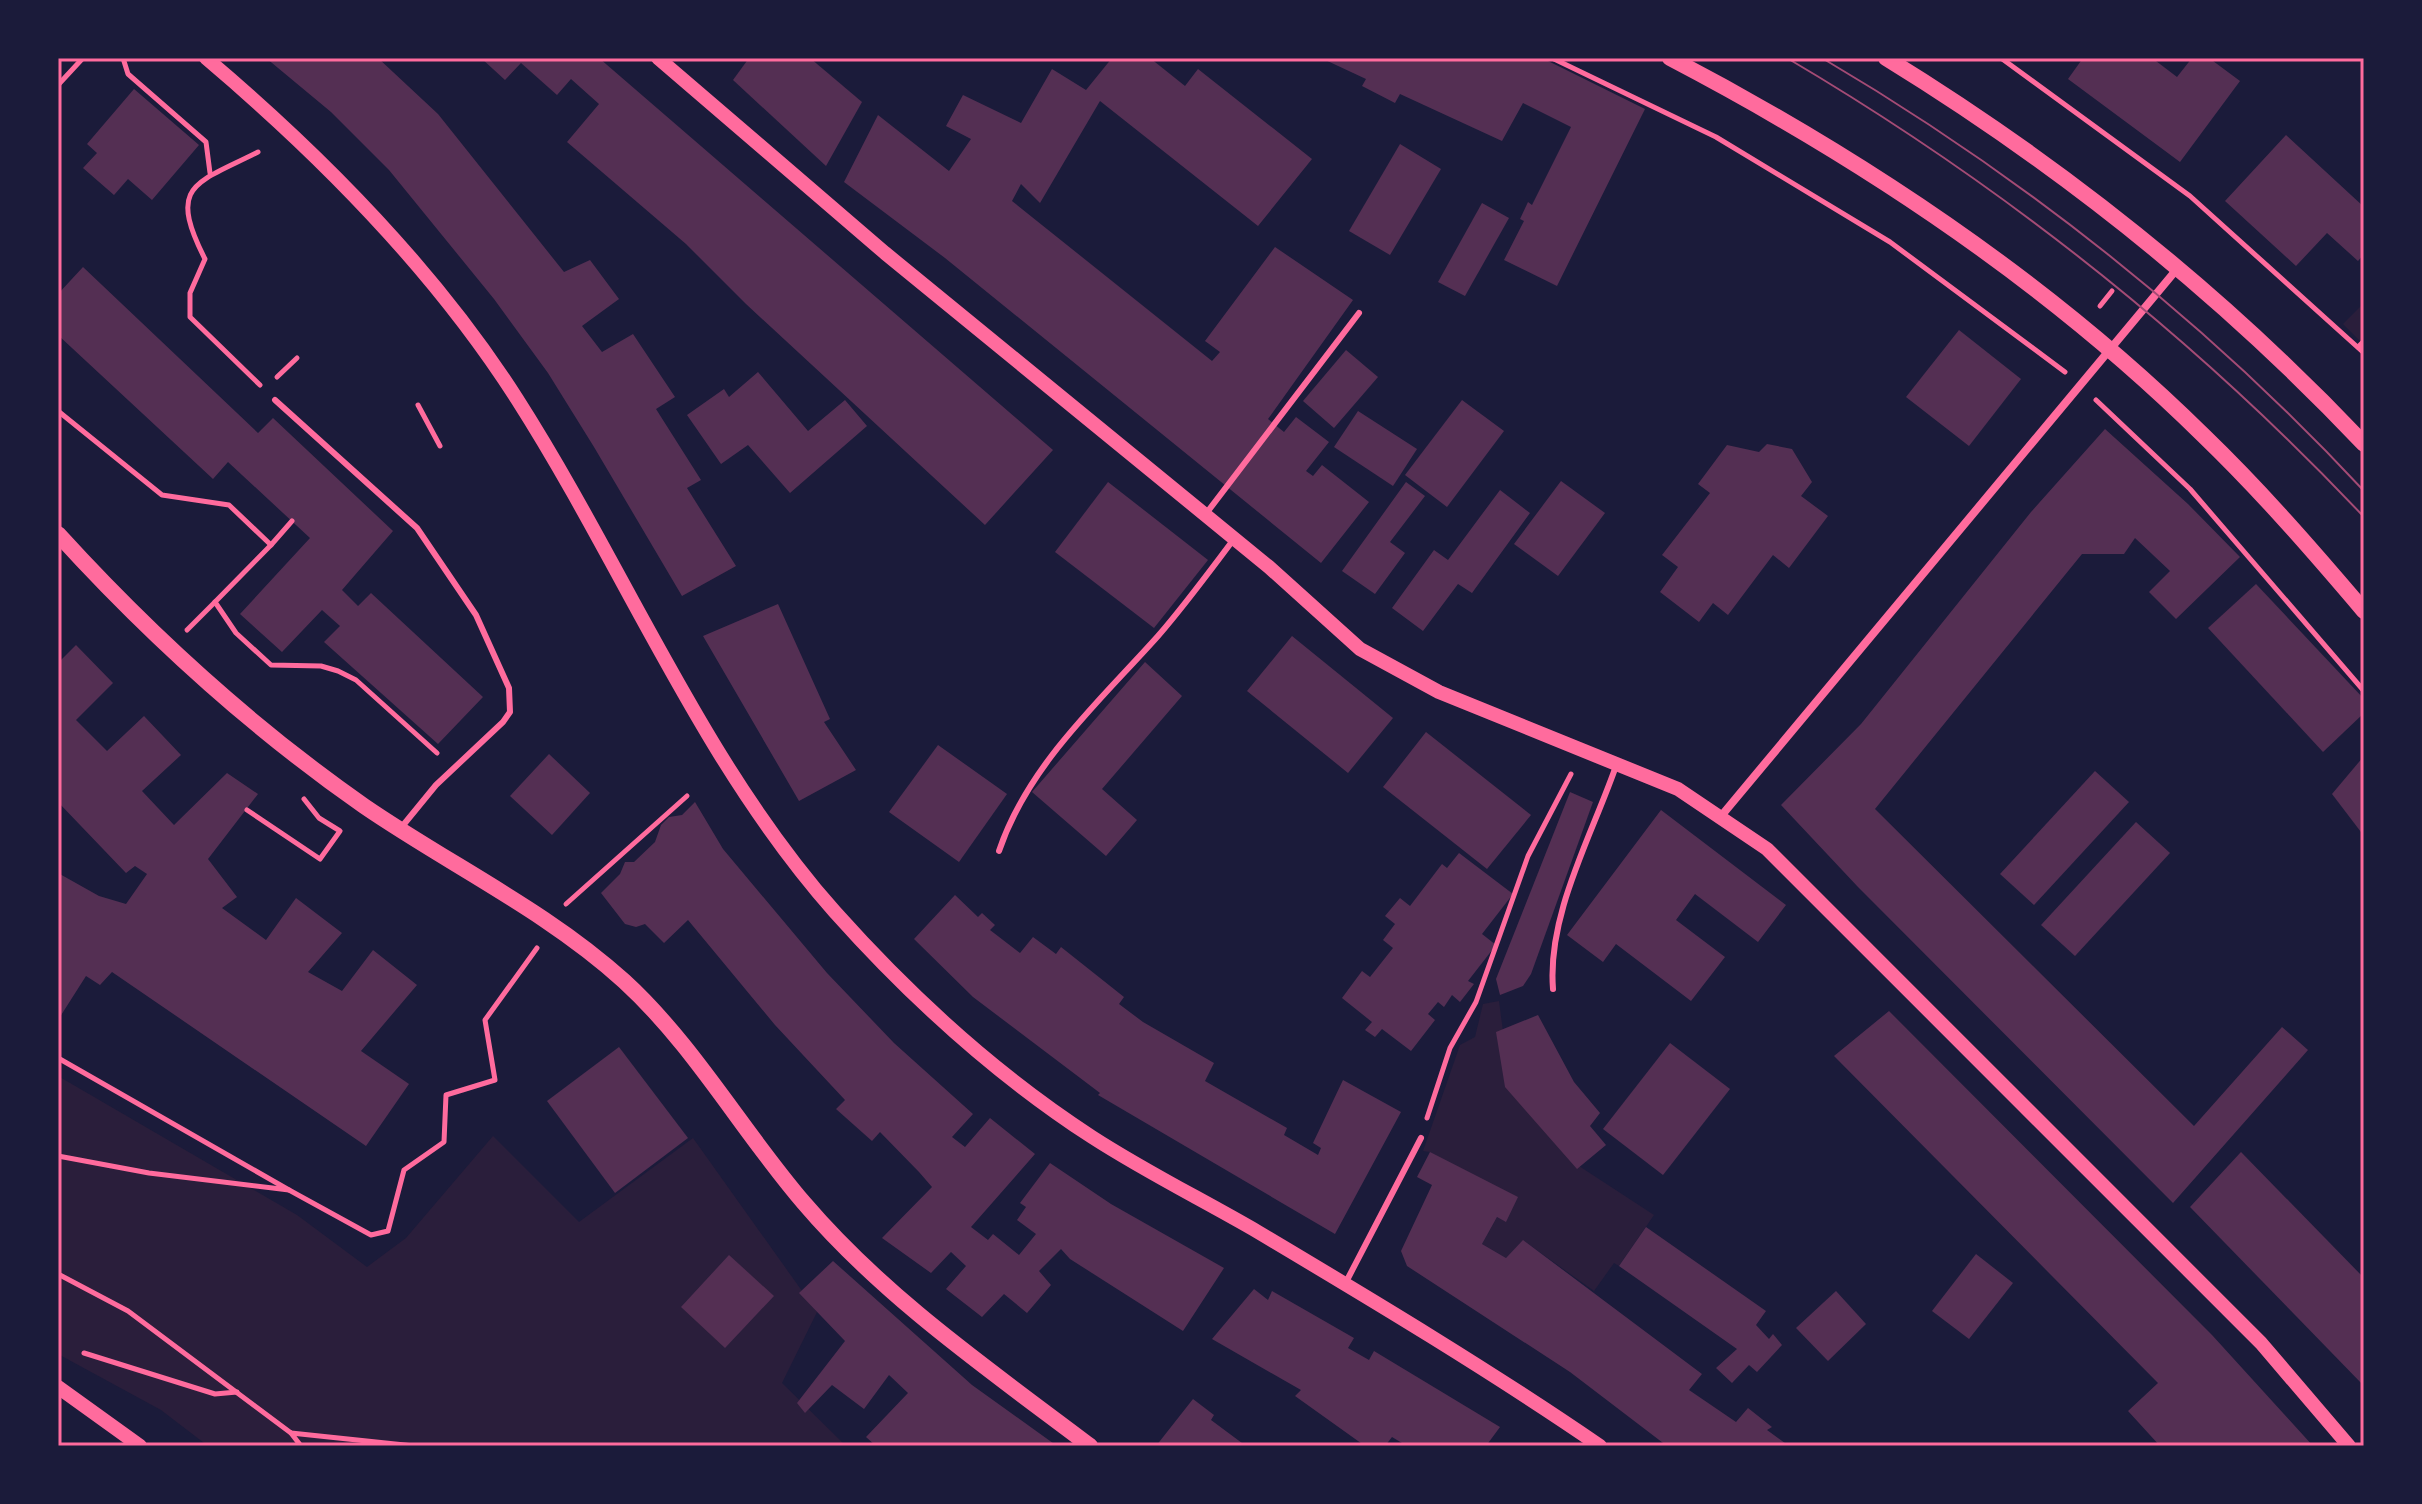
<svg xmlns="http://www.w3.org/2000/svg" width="2422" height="1504" font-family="Cabin,sans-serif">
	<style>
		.green { fill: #2a1e3b }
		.building { fill: #542f53 }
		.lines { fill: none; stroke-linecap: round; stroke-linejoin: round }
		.path { stroke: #ff6b9d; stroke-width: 5 }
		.service { stroke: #ff6b9d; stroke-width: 6 }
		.minor { stroke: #ff6b9d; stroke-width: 8 }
		.tertiary { stroke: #ff6b9d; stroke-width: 14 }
		.secondary { stroke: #ff6b9d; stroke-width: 16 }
		.tram { stroke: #a44b75; stroke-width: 2 }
		.neatline { fill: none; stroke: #ff6b9d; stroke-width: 3 }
	</style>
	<rect width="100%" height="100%" fill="#1b1b3a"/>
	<g class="green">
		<path d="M2364,303V345L2343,324Z"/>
		<path d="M1499,1001L1510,1085L1579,1166L1654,1215L1619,1266L1614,1263L1594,1291L1524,1241L1506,1258L1482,1244L1497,1217L1505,1221L1430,1152L1423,1151L1460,1045L1475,1037L1483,1004Z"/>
		<path d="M58,1076L297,1215L367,1267L406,1238L493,1136L579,1222L693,1138L817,1312L782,1383L846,1446H208L161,1410L58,1354Z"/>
	</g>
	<g class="building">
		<path d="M266,58H378L438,114L564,272L590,260L619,299L582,326L602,352L633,334L675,397L656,409L701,480L687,488L736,566L682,596L594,447L548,373L494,299L389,170L331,112Z"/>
		<path d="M481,58H599L1053,450L985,525L746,304L686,244L567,142L599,104L571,79L557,95L521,63L505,80Z"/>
		<path d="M749,58H810L862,102L826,166L733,80Z"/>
		<path d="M1112,58H1150L1185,86L1198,69L1312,159L1258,226L1100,101L1040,203L1021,184L1012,201L1212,361L1220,352L1205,341L1275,247L1353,300L1268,419L1284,432L1296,417L1329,442L1306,471L1313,476L1322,465L1369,502L1321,563L945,258L844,182L878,115L949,171L971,139L946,126L963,95L1021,123L1052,69L1086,90Z"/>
		<path d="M1321,58H1542L1645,109L1557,286L1504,260L1524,221L1520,219L1528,202L1532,205L1571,127L1523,103L1502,141L1400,94L1395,103L1362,86L1366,79Z"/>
		<path d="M2083,58H2158L2156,61L2177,77L2192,58H2209L2240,81L2180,162L2068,79Z"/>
		<path d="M134,89L199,145L152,200L128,179L114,195L83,168L97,153L87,144Z"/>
		<path d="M2286,135L2364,207V254L2358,261L2327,233L2296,266L2225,201Z"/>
		<path d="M1400,144L1441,169L1390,255L1349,231Z"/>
		<path d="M1482,203L1509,218L1465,296L1438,282Z"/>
		<path d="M83,267L258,433L273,418L393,531L342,590L358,606L371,593L483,697L438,744L324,642L340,626L322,610L282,652L240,614L310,538L228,462L213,479L58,335V294Z"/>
		<path d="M1959,330L2021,379L1969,446L1906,397Z"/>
		<path d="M1346,350L1378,377L1334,428L1303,401Z"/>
		<path d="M758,372L808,431L845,400L867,426L790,493L748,445L721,464L687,415L724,389L729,397Z"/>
		<path d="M1462,400L1504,431L1447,507L1405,475Z"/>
		<path d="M1358,411L1417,449L1393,486L1334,447Z"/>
		<path d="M2105,429L2188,504L2240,557L2176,619L2149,592L2170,571L2135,538L2124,554H2082L1875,809L2194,1126L2282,1027L2308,1050L2173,1203L1858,887L1781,805L1861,724L2031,512Z"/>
		<path d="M1767,444L1792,449L1812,482L1801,496L1828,516L1789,568L1773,555L1728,615L1713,603L1699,622L1660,592L1678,567L1662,555L1710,493L1698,484L1727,445L1759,452Z"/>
		<path d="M1561,481L1605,513L1558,576L1514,544Z"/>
		<path d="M1108,482L1208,560L1154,628L1055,552Z"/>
		<path d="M1406,482L1425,496L1390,542L1405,553L1375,594L1342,571Z"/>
		<path d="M1500,490L1530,513L1472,593L1458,584L1423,631L1392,608L1434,550L1448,560Z"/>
		<path d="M2256,584L2364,699V713L2323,752L2208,628Z"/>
		<path d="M778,604L830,719L824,722L856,770L799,801L703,636Z"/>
		<path d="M1292,636L1393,718L1348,773L1247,691Z"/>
		<path d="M76,645L113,683L76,720L107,751L144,716L181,755L142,791L174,825L227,773L258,794L208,859L237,897L222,908L266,940L296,898L342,933L308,972L342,991L373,950L417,985L361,1051L409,1084L366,1146L112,972L100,985L86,976L58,1020V873L99,896L126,904L147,874L135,866L126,873L58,802V663Z"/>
		<path d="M1145,662L1182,696L1102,789L1137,820L1106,856L1032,792Z"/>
		<path d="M1426,732L1531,815L1487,869L1383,787Z"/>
		<path d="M938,745L1007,794L959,862L889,812Z"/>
		<path d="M549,754L590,793L552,835L510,796Z"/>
		<path d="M2364,756V836L2332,794Z"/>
		<path d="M2095,771L2129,802L2034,905L2000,874Z"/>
		<path d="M1570,792L1593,802L1531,974L1523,986L1500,995L1496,979Z"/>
		<path d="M695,802L723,849L827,973L894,1043L973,1114L952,1137L965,1147L990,1118L1035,1154L971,1227L988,1240L993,1234L1019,1255L1036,1234L1017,1220L1026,1207L1020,1203L1050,1163L1111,1204L1224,1268L1183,1331L1070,1259L1061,1249L1039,1271L1051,1285L1027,1313L1004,1294L982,1317L946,1289L966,1266L951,1252L931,1273L882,1238L932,1187L919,1172L880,1132L872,1141L836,1109L845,1100L775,1025L688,920L664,943L645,924L636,927L625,924L601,893L620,874L625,862H634L655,842L661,825L669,817L682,815Z"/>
		<path d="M1661,810L1786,905L1758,942L1695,894L1676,920L1725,957L1691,1001L1616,944L1603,962L1567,935Z"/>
		<path d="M2136,822L2170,853L2075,956L2041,925Z"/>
		<path d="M1459,853L1513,894L1482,934L1496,945L1468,981L1474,984L1460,1002L1452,995L1444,1007L1438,1002L1428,1014L1435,1020L1411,1051L1382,1029L1375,1037L1365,1030L1372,1022L1342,998L1362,971L1370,977L1393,948L1383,940L1395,924L1385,916L1400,898L1410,906L1442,864L1447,868Z"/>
		<path d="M955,895L978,917L982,913L995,925L990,930L1020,953L1033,937L1056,954L1061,947L1124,997L1119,1004L1143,1022L1214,1063L1205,1081L1287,1128L1284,1135L1318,1155L1321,1148L1313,1143L1343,1080L1401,1112L1335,1234L1098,1095L1100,1093L973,997L914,939Z"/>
		<path d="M1889,1011L2212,1335L2313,1446H2160L2128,1411L2158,1383L1834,1056Z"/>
		<path d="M1538,1015L1574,1082L1600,1113L1590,1126L1606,1145L1577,1169L1505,1087L1496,1032Z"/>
		<path d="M1670,1043L1730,1089L1663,1175L1603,1129Z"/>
		<path d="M619,1047L688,1138L615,1193L547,1101Z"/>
		<path d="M1430,1152L1518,1197L1506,1222L1497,1217L1482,1244L1506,1258L1523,1240L1702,1374L1689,1390L1736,1422L1748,1408L1772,1427L1767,1430L1789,1446H1667L1570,1372L1407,1266L1401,1251L1432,1185L1417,1177Z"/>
		<path d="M2241,1152L2364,1278V1386L2190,1207Z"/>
		<path d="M1646,1227L1766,1311L1756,1325L1769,1339L1773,1334L1782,1345L1757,1372L1749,1365L1732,1383L1716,1368L1737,1349L1619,1266Z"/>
		<path d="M1976,1254L2013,1283L1969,1339L1932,1311Z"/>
		<path d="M729,1255L774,1296L725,1348L681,1307Z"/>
		<path d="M833,1261L972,1385L1057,1446H876L866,1437L908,1393L889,1375L864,1409L832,1385L805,1413L797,1403L845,1341L799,1293Z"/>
		<path d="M1254,1289L1268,1300L1272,1291L1354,1338L1348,1348L1369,1360L1374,1351L1500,1427L1486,1446H1407L1392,1437L1385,1446H1365L1295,1396L1301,1390L1212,1339Z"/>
		<path d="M1836,1291L1866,1324L1828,1361L1796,1328Z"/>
		<path d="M1193,1399L1214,1415L1211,1420L1246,1446H1156Z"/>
	</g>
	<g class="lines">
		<g class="path">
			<path d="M123,58L128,74L206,142L210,173"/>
			<path d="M1552,58L1716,137L1890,242L2065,372"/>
			<path d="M2001,58L2190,196L2364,353"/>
			<path d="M58,85L83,58"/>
			<path d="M258,152C195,184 167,184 205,259L190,293V317L260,385"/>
			<path d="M2100,306L2112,291"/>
			<path d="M2358,347L2364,341"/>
			<path d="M277,377L297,358"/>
			<path d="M2096,400L2190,489L2364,691"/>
			<path d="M418,405L440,446"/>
			<path d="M58,411L162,495L229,505L271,545L292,521"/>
			<path d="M271,545L215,602L236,633L271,665L321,666L338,671L356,680L437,753"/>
			<path d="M187,630L215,602"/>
			<path d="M247,810L320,859L340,831L319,818L304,799"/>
			<path d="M566,904L687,796"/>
			<path d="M58,1058L289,1190L149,1173L58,1156"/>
			<path d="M1427,1118L1450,1048L1476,1002L1528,856L1571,774"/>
			<path d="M289,1190L371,1235L388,1231L404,1170L444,1142L446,1095L495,1080L485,1020L537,948"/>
			<path d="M58,1274L128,1311L291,1433L414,1446"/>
			<path d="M84,1353L215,1394L237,1392"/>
			<path d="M291,1433L301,1446"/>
		</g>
		<g class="service">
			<path d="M275,400L417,528L476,615L509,688L510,712L503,722L436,785L400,829"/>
			<path d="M1205,515L1359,313"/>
			<path d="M999,851C1028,765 1099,702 1158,636C1185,605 1209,572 1234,539"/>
			<path d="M1553,989C1547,913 1593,834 1617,763"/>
			<path d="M1345,1284L1421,1138"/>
		</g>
		<path class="minor" d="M1722,815L2177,269"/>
		<g class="tertiary">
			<path d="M206,58C323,157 434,269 517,399C625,568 701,761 835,912C910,996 998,1076 1092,1137C1146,1172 1203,1200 1258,1232C1374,1301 1489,1370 1600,1446"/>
			<path d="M658,58L885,253L1269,567L1360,649L1439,692L1678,789L1767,849L2261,1343L2349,1446"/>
			<path d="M58,1387L140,1446"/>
		</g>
		<g class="secondary">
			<path d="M1670,58C1863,159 2049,283 2204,436C2261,491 2313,551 2364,611"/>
			<path d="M1886,58C2060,165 2223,295 2364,444"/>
			<path d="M58,534C150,635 251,727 364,806C450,865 547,911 624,981C694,1045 742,1131 804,1203C885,1298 991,1371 1090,1446"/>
		</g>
		<g class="tram">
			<path d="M1787,58C2001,184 2193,336 2364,517"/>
			<path d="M1822,58C2021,175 2207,322 2364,491"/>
		</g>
	</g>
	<rect width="2422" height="1504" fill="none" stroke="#1b1b3a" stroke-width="120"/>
	<rect x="60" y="60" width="2302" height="1384" class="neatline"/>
</svg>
